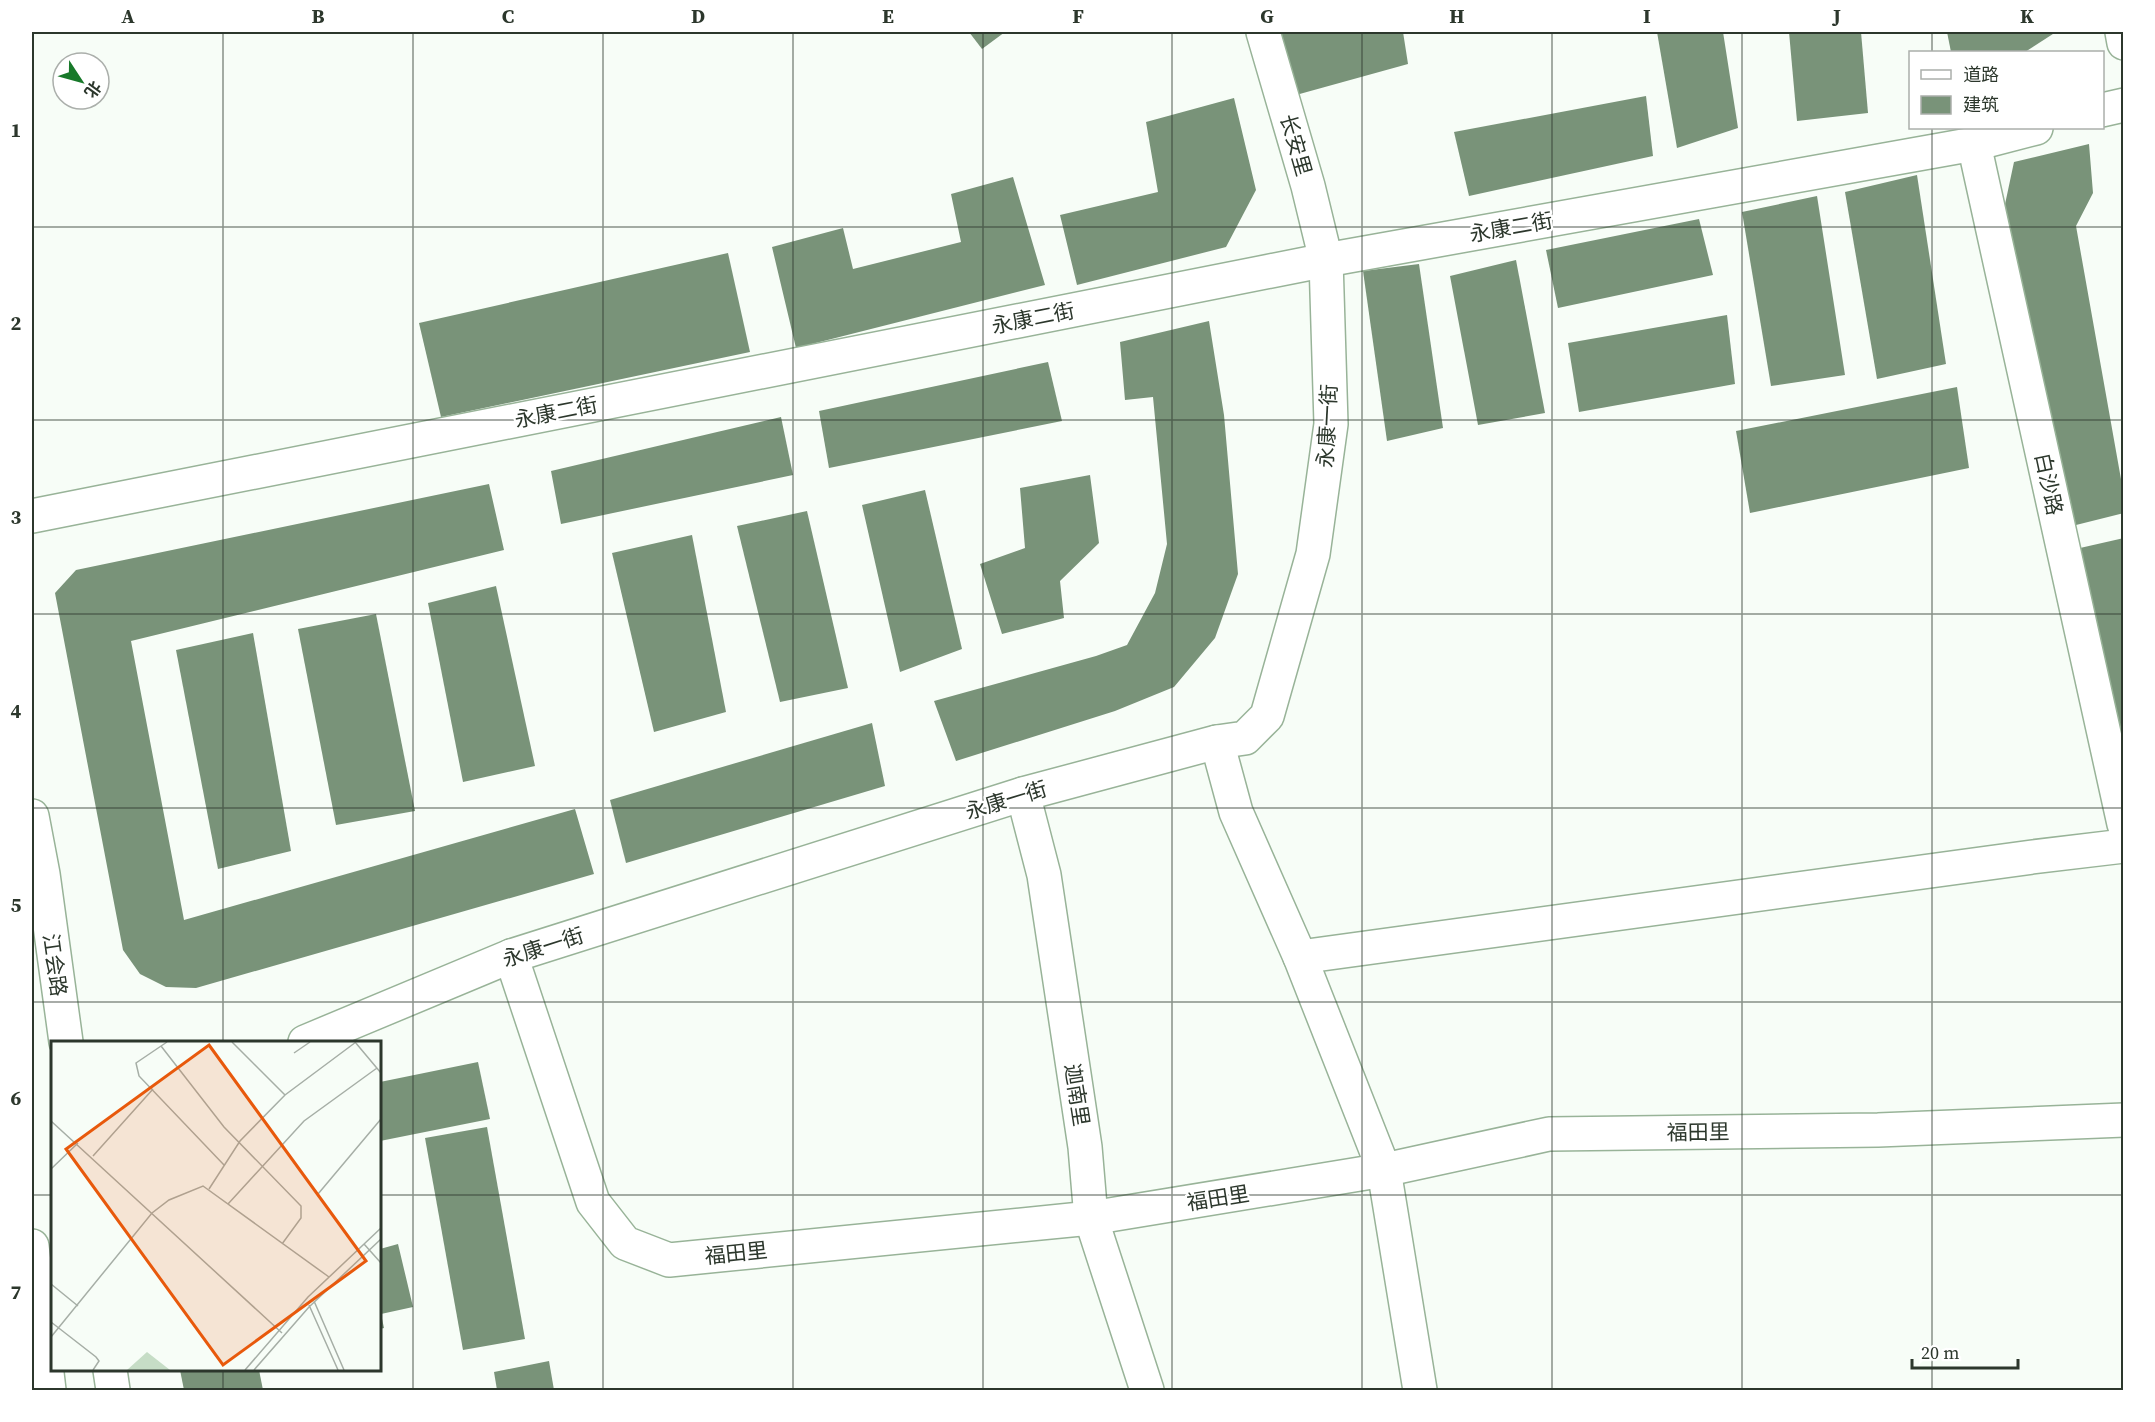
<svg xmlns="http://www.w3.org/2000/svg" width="2155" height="1422" font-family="'Source Serif 4','Noto Sans SC',serif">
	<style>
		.building { fill: #799379 }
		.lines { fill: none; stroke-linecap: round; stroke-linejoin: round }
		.minor-casing { stroke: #98b398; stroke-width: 36 }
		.major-casing { stroke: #98b398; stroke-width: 36 }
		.minor { stroke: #fff; stroke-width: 33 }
		.major { stroke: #fff; stroke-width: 33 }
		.grid { fill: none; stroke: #2c372c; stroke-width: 1.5; stroke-opacity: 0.55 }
		.labels { text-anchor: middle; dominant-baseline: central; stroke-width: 4.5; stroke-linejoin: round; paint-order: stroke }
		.street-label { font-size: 21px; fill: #2c372c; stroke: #fff }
		.inset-road { fill: none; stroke: #a6aea6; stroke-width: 1.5 }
		.view { fill: #e8590c; fill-opacity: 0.15; stroke: #e8590c; stroke-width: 3 }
		.inset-edge { fill: none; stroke: #2c372c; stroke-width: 3 }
		.neatline { fill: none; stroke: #2c372c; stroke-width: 2 }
		.grid-label { font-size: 20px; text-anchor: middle; font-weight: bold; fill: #2c372c }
	</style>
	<rect width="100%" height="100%" fill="#f7fdf7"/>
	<g class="building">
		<path d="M969,32H1005L982,49Z"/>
		<path d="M1279,32H1403L1408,64L1296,95Z"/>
		<path d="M1657,32H1723L1738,128L1677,148Z"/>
		<path d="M1789,32H1861L1868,113L1797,121Z"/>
		<path d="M1947,32H2056L2025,52H1951Z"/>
		<path d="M1646,96L1653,156L1469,196L1454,132Z"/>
		<path d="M1234,98L1256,190L1226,247L1077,285L1060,215L1158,192L1146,122Z"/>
		<path d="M2089,144L2093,193L2076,226L2124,496V513L2072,526L2004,209L2014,162Z"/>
		<path d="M1917,175L1946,364L1877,379L1845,192Z"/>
		<path d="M1013,177L1045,285L796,348L772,247L843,228L853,269L961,242L951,194Z"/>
		<path d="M1817,196L1845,375L1771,386L1742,212Z"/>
		<path d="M1699,219L1713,275L1558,308L1546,250Z"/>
		<path d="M728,253L750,352L441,417L419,323Z"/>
		<path d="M1516,260L1545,413L1478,425L1450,276Z"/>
		<path d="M1419,264L1443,428L1387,441L1363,271Z"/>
		<path d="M1727,315L1735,384L1579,412L1568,343Z"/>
		<path d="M1209,321L1224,415L1238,574L1215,638L1174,687L1115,711L956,761L934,701L1096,656L1127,645L1155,593L1167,544L1153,397L1125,400L1120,342Z"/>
		<path d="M1048,362L1062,421L829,468L819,411Z"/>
		<path d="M1957,387L1969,468L1750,513L1736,431Z"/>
		<path d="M781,417L793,475L561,524L551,471Z"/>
		<path d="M1090,475L1099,543L1060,581L1064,618L1002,634L980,564L1025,548L1020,488Z"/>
		<path d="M489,484L504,550L131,641L184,920L575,809L594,874L196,988L166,987L140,974L123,950L55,593L76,570Z"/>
		<path d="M925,490L962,649L900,672L862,505Z"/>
		<path d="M807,511L848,688L780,702L737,526Z"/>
		<path d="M692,535L726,712L654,732L612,553Z"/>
		<path d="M2124,538V744H2123L2080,548Z"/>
		<path d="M496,586L535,766L463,782L428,603Z"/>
		<path d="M376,614L415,811L336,825L298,629Z"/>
		<path d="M253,633L291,851L218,869L176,650Z"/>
		<path d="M872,723L885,786L626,863L610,800Z"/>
		<path d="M478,1062L490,1119L380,1141V1082Z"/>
		<path d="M487,1127L525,1339L463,1350L425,1138Z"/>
		<path d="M398,1244L413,1307L381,1314L384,1328L380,1329V1249Z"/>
		<path d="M549,1361L554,1390H497L494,1372Z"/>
		<path d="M180,1370H259L263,1390H184Z"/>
	</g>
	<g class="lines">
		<defs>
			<g id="minor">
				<path d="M2122,32L2124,43"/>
				<path d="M2102,110L2124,105"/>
				<path d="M1974,144L2124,824"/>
				<path d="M32,516L1326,260L1974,144L2036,128"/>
				<path d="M1217,742L1236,812L1300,957L1384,1170L1420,1390"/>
				<path d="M1023,794L1044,875L1085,1147L1091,1218L1147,1390"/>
				<path d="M511,956L593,1202L625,1243L669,1260L1091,1218L1384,1170L1549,1134L1878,1130L2124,1120"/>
				<path d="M1300,957L2032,857L2124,846"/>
				<path d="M305,1042L511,956L1023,794L1217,742L1245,738L1267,716L1313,554L1331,424L1326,260L1308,186L1263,32"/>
			</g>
			<g id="major">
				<path d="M32,816L43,874L66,1042"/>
				<path d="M32,1246L49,1390"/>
				<path d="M110,1370L113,1390"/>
			</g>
		</defs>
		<use href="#minor" class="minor-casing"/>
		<use href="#major" class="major-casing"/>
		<use href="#minor" class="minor"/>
		<use href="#major" class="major"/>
	</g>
	<path class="grid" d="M223,32V1042M413,32V1390M603,32V1390M793,32V1390M983,32V1390M1172,32V1390M1362,32V1390M1552,32V1390M1742,32V1390M1932,32V52M1932,128V1390M32,227H2124M32,420H2124M32,614H2124M32,808H2124M32,1002H2124M32,1195H52M380,1195H2124M223,1370V1390"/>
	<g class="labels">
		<g class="street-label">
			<text transform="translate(1296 145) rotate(74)">长安里</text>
			<text transform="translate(1511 227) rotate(-10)">永康二街</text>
			<text transform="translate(1033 318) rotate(-11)">永康二街</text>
			<text transform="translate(556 412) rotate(-11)">永康二街</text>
			<text transform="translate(1327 426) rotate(-87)">永康一街</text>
			<text transform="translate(2049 484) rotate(78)">白沙路</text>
			<text transform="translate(1006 800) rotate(-17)">永康一街</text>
			<text transform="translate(543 947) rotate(-18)">永康一街</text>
			<text transform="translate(55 965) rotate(82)">江会路</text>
			<text transform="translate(1077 1095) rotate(81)">迦南里</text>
			<text transform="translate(1698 1132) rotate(-1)">福田里</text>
			<text transform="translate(1218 1198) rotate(-9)">福田里</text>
			<text transform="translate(736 1253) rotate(-6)">福田里</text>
		</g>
	</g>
	<g transform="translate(51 1041)">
		<rect width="330" height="330" fill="#f7fdf7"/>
		<path d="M96,311L119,329H76Z" fill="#c6ddc6"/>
		<path class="inset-road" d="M116,1L85,22L88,35L173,124M181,1L234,54M304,1L330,32M110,5L173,86L250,165V177L231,203M243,12L259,1M0,80L231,292M42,115L102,48M0,128L27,102M158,148L189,100L234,54L305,1M267,153L330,78M177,163L253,80L326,27M313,203L330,222M0,243L27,265M263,260L293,329M258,264L287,329M0,281L45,316L48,320L42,329M0,296L101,172L118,159L152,145L278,236M194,329L257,256L330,187M203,329L258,266L330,198"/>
		<path class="view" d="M158,4L315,220L172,324L15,108Z"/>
		<rect width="330" height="330" class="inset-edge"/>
	</g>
	<rect width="2155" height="1422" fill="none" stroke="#ffffff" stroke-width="66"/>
	<rect x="1909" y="51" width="195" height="78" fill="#ffffff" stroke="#abafab" stroke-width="1.5"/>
	<rect x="1921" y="70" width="30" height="9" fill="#ffffff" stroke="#abafab" stroke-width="1.5"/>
	<text x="1963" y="81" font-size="18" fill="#2c372c">道路</text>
	<rect x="1921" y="96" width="30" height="18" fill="#799379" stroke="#abafab" stroke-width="1.5"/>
	<text x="1963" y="111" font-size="18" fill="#2c372c">建筑</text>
	<g transform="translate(81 81) rotate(126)"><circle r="28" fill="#ffffff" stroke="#abafab" stroke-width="1.5"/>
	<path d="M0-4.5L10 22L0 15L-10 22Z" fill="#18792a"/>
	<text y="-9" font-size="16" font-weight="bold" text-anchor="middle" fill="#2c372c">北</text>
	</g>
	<path d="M1912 1359v9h106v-9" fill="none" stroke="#2c372c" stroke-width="3"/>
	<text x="1921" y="1359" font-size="18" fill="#2c372c" stroke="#ffffff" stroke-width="4.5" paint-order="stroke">20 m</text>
	<rect x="33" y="33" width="2089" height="1356" class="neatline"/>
	<g class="grid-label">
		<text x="128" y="23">A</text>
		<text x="318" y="23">B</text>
		<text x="508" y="23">C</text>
		<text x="698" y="23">D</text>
		<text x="888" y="23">E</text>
		<text x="1078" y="23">F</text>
		<text x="1267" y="23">G</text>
		<text x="1457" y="23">H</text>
		<text x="1647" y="23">I</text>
		<text x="1837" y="23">J</text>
		<text x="2027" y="23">K</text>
		<text x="16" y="137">1</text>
		<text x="16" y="330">2</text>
		<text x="16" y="524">3</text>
		<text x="16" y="718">4</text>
		<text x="16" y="912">5</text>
		<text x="16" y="1105">6</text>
		<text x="16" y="1299">7</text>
	</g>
</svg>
